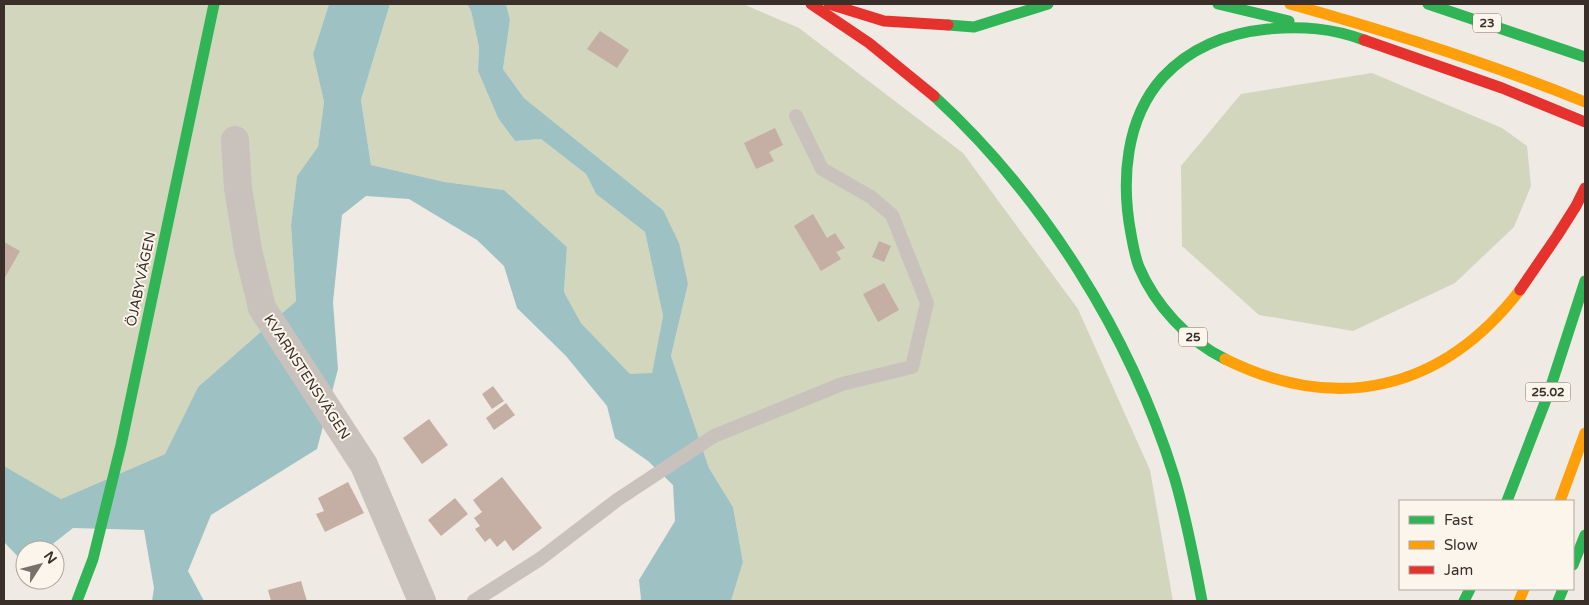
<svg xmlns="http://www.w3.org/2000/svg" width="1589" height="605" font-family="'Varela Round',sans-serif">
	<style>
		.green { fill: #d1d6bd }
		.water { fill: #9ec2c3 }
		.building { fill: #c5aea4 }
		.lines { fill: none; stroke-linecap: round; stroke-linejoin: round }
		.lane { stroke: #c9c2bc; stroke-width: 14 }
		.street { stroke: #c9c2bc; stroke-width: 28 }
		.fast { stroke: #30b455; stroke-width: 11 }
		.slow { stroke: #ff9f0a; stroke-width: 11 }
		.jam { stroke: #e5322d; stroke-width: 11 }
		.labels { text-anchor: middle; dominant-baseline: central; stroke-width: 4; stroke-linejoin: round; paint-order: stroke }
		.shield { fill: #fcf5ec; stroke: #756a64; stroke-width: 1 }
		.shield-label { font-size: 12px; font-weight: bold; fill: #3b2f2a }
		.street-label { font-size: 14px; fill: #3b2f2a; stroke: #fcf5ec }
	</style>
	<rect width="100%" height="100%" fill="#f0eae4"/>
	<g class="green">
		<path d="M4,4H329L313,54L324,102L318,148L297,176L291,225L296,301L198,387L165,454L61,499L4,466Z"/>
		<path d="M390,4H467L471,11L479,47L478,71L498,118L515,141L541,139L586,174L596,194L645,232L663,316L652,374H630L581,323L564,292L567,247L504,190L445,182L371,165L361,100Z"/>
		<path d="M506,4H743L799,28L963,153L1078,309L1150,470L1173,601H731L743,562L733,507L709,468L671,356L688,284L663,210L524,98L503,69L510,20Z"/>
		<path d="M1372,73L1502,128L1527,146L1531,186L1514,227L1455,283L1353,331L1259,315L1182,246L1181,166L1241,94Z"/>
	</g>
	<path class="water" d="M329,4H390L361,100L371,165L445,182L504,190L567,247L564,292L581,323L630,374L652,373L663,316L645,232L596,194L586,174L541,139L515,141L498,118L478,71L479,47L471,11L467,4H506L510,20L503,69L524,98L663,210L679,243L688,284L671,356L709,468L733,507L743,562L731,601H640L641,599L639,580L675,521L673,485L648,461L615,438L607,406L566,356L517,308L504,266L477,240L409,199L366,196L342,215L333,302L338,369L317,449L211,515L188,571L204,601H152L154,588L144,530L73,528L45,550H25V564L4,542V466L61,499L165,454L198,387L296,301L291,225L297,176L318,147L324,102L313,54Z"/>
	<g class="building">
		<path d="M600,31L629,50L617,68L587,49Z"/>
		<path d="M775,128L783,145L769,152L774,161L756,169L744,143Z"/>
		<path d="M813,214L827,238L835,233L845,248L836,252L841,259L821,271L794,226Z"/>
		<path d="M879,241L891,246L884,262L872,257Z"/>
		<path d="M4,242L20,251L4,279Z"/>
		<path d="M884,283L899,310L878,322L863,294Z"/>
		<path d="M493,386L504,401L492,409L482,394Z"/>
		<path d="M506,403L515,415L494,430L486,418Z"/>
		<path d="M429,419L448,445L422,464L403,438Z"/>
		<path d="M502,477L542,528L513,551L505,540L497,547L490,538L485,542L475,529L480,526L474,518L482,512L473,500Z"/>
		<path d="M348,482L364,513L325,532L316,514L324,511L318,498Z"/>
		<path d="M455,498L468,514L441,536L428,520Z"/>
		<path d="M301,581L307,601H271L268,590Z"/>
	</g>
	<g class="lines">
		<path class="lane" d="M474,601L540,559L617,500L714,436L842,384L912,367L927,303L892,215L871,197L822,169L796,116"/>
		<path class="street" d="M235,140L238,188L248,250L262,308L364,465L422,601"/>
		<g class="fast">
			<path d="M1218,4L1289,21"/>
			<path d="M1428,4L1585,57"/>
			<path d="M948,25L974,27L1048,4"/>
			<path d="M934,96C1043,196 1130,334 1174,476C1186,516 1194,559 1202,601"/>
			<path d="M1225,359C1188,341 1155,305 1139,267C1135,257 1133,245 1131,234C1121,181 1125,119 1163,77C1191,47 1228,33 1268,29C1302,26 1332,28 1364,40"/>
			<path d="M1507,501L1549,392L1585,281"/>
			<path d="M1573,565L1585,535"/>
			<path d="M77,601L93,559L121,445L214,4"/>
			<path d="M1464,601L1470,589"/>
			<path d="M1558,601L1563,589"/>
		</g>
		<g class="slow">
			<path d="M1290,4C1390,32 1489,63 1585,102"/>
			<path d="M1225,359C1338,415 1443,390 1520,290"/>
			<path d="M1560,501L1585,433"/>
			<path d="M1519,601L1524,589"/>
		</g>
		<g class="jam">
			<path d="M811,4L869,43L934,96"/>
			<path d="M829,4L884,21L948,25"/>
			<path d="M1364,40L1502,88L1585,122"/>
			<path d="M1520,290L1557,236L1576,206L1585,188"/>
		</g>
	</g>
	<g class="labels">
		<g class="shield">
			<rect x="1473" y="13.5" width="28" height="19" rx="4"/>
			<rect x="1179" y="327.5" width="28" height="19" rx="4"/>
			<rect x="1525.5" y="382.5" width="45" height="19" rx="4"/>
		</g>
		<g class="shield-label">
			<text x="1487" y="23">23</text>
			<text x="1193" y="337">25</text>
			<text x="1548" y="392">25.02</text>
		</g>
		<g class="street-label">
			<text transform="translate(141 279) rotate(-78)">ÖJABYVÄGEN</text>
			<text transform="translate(307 377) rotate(57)">KVARNSTENSVÄGEN</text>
		</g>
	</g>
	<rect width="1589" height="605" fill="none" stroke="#3b2f2a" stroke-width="10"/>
	<rect x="1399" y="500" width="175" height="90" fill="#fcf5ec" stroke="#afa69e"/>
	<rect x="1409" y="516" width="25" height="8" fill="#30b455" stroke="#afa69e"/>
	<text x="1444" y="525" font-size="15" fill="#3b2f2a">Fast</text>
	<rect x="1409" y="541" width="25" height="8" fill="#ff9f0a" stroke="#afa69e"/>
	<text x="1444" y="550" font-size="15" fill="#3b2f2a">Slow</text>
	<rect x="1409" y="566" width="25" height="8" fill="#e5322d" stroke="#afa69e"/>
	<text x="1444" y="575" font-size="15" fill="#3b2f2a">Jam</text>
	<g transform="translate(40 565) rotate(54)"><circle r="24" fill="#fcf5ec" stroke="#afa69e"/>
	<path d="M0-4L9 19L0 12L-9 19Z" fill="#7a706b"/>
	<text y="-8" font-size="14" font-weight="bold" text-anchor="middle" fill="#3b2f2a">N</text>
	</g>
</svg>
